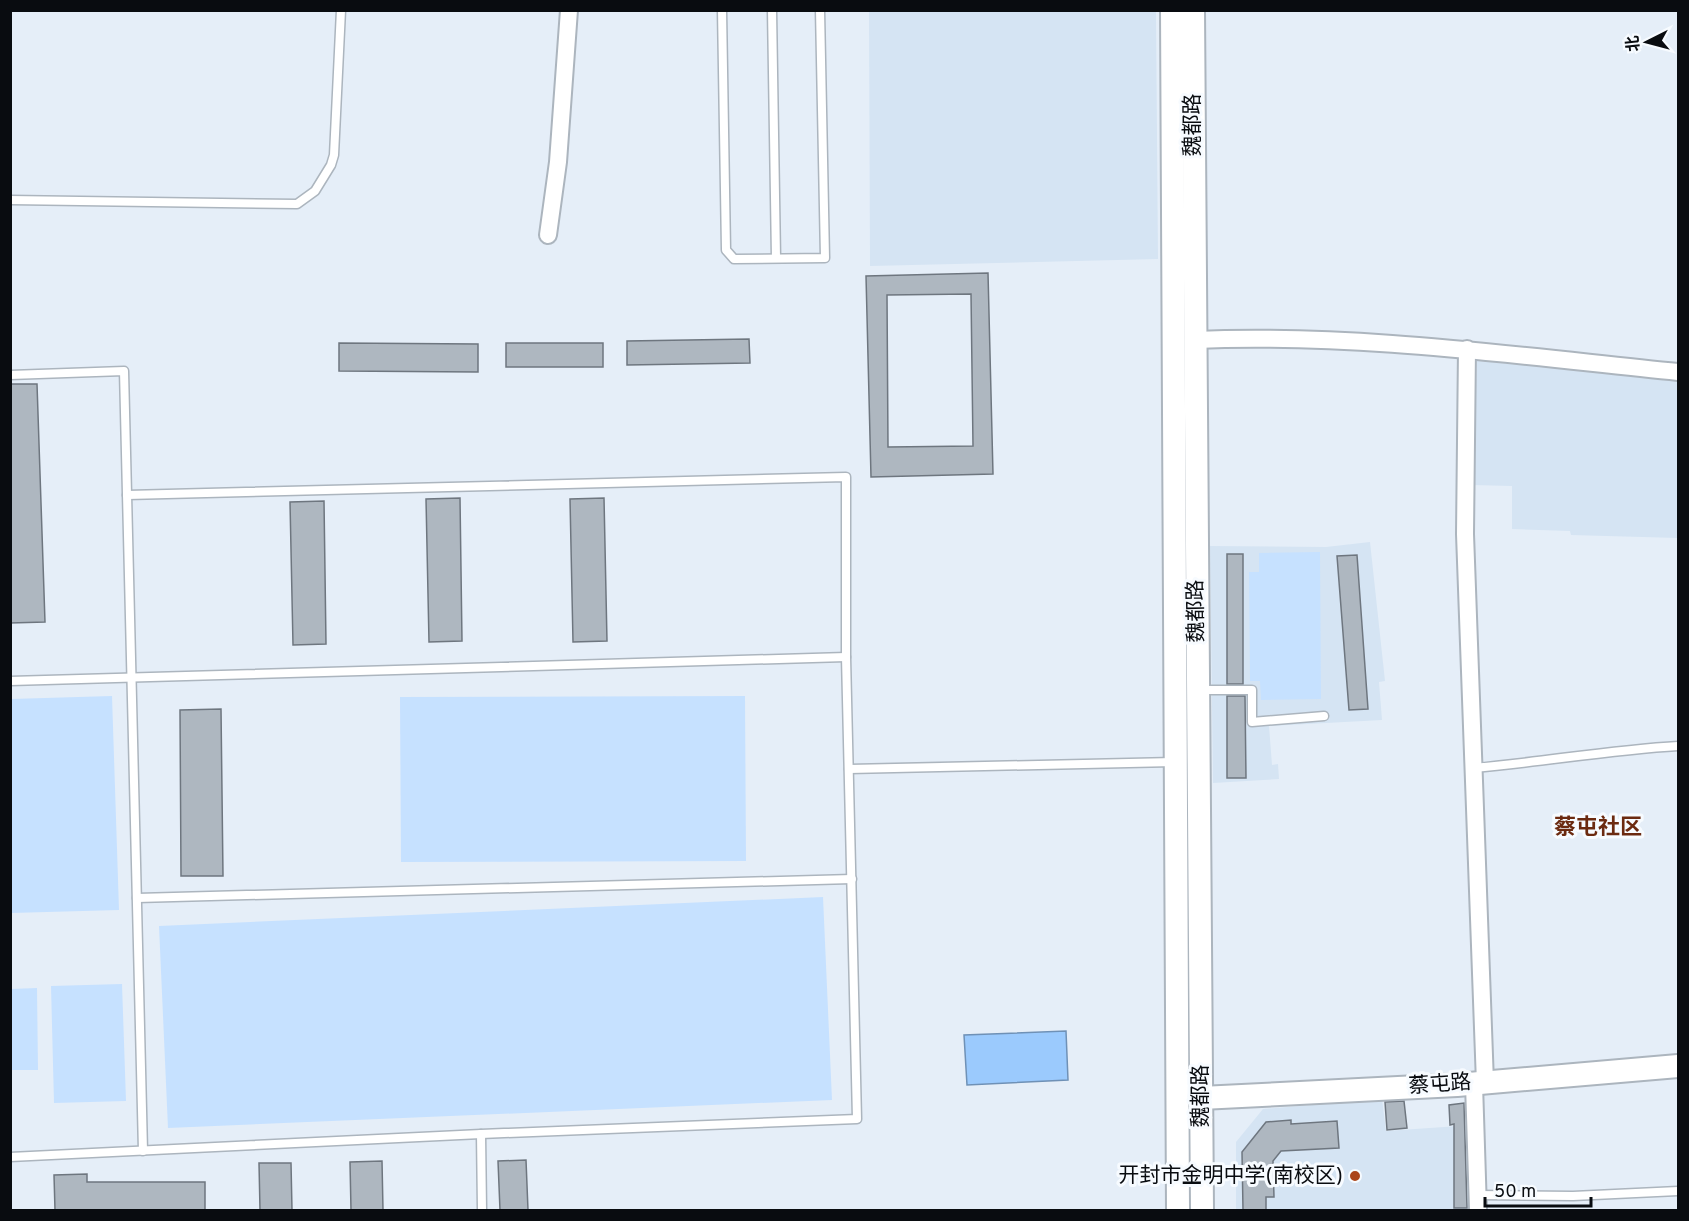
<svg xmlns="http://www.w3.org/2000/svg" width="1689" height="1221" font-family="Overpass,'Noto Sans SC',sans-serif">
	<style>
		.built { fill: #d5e4f3 }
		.green { fill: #c6e1ff }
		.water { fill: #9bcafd; stroke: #6f91b6; stroke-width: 1.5 }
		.building { fill: #aeb7c0; stroke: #6e767f; stroke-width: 1.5; fill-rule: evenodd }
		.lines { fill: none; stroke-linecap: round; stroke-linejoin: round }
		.lane-casing { stroke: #acb5be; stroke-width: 11 }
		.street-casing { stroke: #acb5be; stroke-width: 20 }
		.secondary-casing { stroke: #acb5be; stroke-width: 26 }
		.lane { stroke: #fff; stroke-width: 8 }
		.street { stroke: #fff; stroke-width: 16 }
		.secondary { stroke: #fff; stroke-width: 22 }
		.poi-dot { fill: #aa441a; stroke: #f7fbff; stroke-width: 2 }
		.labels { text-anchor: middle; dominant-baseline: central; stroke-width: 6; stroke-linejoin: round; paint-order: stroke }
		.street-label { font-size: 21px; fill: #090c10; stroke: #f7fbff }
		.poi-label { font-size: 21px; fill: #090c10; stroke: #f7fbff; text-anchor: end }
		.neighbourhood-label { font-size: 22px; font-weight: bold; fill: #6b2a10; stroke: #f7fbff }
	</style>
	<rect width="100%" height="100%" fill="#e5eef8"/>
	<g class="built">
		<path d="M869,11H1156L1158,259L870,266Z"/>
		<path d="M1481,357L1678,377V538L1571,535L1570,531L1512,529V486L1472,485L1477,361Z"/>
		<path d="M1370,542L1385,681L1379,682L1382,720L1269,726L1272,765L1278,764L1279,779L1213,783L1210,546L1326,547Z"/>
		<path d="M1382,1099L1386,1131L1473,1125L1474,1210H1236V1142L1263,1109Z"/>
	</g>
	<g class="green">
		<path d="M1320,552L1321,699L1261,700L1260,681H1250L1249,572H1259V553Z"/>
		<path d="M112,696L119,910L11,913V699Z"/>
		<path d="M745,696L746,861L401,862L400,697Z"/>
		<path d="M823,897L832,1100L168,1128L159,926Z"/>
		<path d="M122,984L126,1101L54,1103L51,986Z"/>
		<path d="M37,988L38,1070H11V989Z"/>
	</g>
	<path class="water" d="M1066,1031L1068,1080L967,1085L964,1035Z"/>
	<g class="building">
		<path d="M988,273L993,474L871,477L866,276ZM971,294L973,446L888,447L887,295Z"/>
		<path d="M749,339L750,363L627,365V341Z"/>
		<path d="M339,343L478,344V372L339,371Z"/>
		<rect x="506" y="343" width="97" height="24"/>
		<path d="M10,384H37L45,622L10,623Z"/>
		<path d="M460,498L462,641L429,642L426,499Z"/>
		<path d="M604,498L607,641L573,642L570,499Z"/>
		<path d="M324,501L326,644L293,645L290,502Z"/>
		<rect x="1227" y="554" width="16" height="130"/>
		<path d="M1357,555L1368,709L1349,710L1337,556Z"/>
		<path d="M1227,696H1245L1246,778H1227Z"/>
		<path d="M221,709L223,876H181L180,710Z"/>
		<path d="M1404,1101L1407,1128L1387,1130L1385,1102Z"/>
		<path d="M1464,1103L1467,1208H1454V1124L1450,1125L1449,1105Z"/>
		<path d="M1291,1120V1124L1337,1121L1339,1148L1281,1151L1273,1161L1274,1197H1266V1210H1243L1242,1152L1266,1122Z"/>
		<path d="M526,1160L528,1210H500L498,1161Z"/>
		<path d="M382,1161L383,1210H351L350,1162Z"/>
		<path d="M259,1163H291L292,1210H260Z"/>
		<path d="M87,1174V1182H205V1210H55L54,1175Z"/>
	</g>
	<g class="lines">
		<defs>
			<g id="lane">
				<path d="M722,10L726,250L734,259L825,258L820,10"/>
				<path d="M772,10L776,258"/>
				<path d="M10,200L297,204L315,191L331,165L334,155L341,10"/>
				<path d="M10,375L124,371L143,1151"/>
				<path d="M10,681L846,657"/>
				<path d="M1198,690H1252V722L1324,716"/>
				<path d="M1474,768C1542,762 1610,750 1678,746"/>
				<path d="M849,769L1174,762"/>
				<path d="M137,898L852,879"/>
				<path d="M481,1134L482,1210"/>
				<path d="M10,1157L481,1134L857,1119L846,657V477L127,495"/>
				<path d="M1478,1195L1573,1196L1678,1191"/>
			</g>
			<g id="street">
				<path d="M548,235L558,162L569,10"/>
				<path d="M1195,340C1356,333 1518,356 1678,372"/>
				<path d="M1467,349L1465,534L1485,1083"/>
				<path d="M1474,1084L1478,1210"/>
			</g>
			<g id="secondary">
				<path d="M1172,10L1178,1210"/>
				<path d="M1193,10L1202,1210"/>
				<path d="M1201,1098L1457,1085L1678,1066"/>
			</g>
		</defs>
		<use href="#lane" class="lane-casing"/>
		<use href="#street" class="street-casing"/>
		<use href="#secondary" class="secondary-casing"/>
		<use href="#lane" class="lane"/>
		<use href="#street" class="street"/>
		<use href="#secondary" class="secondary"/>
	</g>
	<circle class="poi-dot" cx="1355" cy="1176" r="6"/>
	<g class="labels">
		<g class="street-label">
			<text transform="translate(1193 125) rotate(-90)">魏都路</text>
			<text transform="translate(1197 611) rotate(-91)">魏都路</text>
			<text transform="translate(1440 1085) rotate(-4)">蔡屯路</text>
			<text transform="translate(1201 1096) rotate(-90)">魏都路</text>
		</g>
		<g class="poi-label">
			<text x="1343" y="1176">开封市金明中学(南校区)</text>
		</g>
		<g class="neighbourhood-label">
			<text x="1598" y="828">蔡屯社区</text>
		</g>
	</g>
	<rect width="1689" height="1221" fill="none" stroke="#090c10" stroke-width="24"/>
	<g transform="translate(1647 42) rotate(264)" stroke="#f7fbff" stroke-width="4.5" paint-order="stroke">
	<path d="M0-4.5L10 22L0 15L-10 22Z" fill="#090c10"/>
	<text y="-9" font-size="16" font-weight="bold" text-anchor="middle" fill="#090c10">北</text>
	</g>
	<path d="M1485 1197v9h106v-9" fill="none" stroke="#090c10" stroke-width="3"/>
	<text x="1494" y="1197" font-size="18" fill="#090c10" stroke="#f7fbff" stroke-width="4.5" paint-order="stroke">50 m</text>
</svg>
